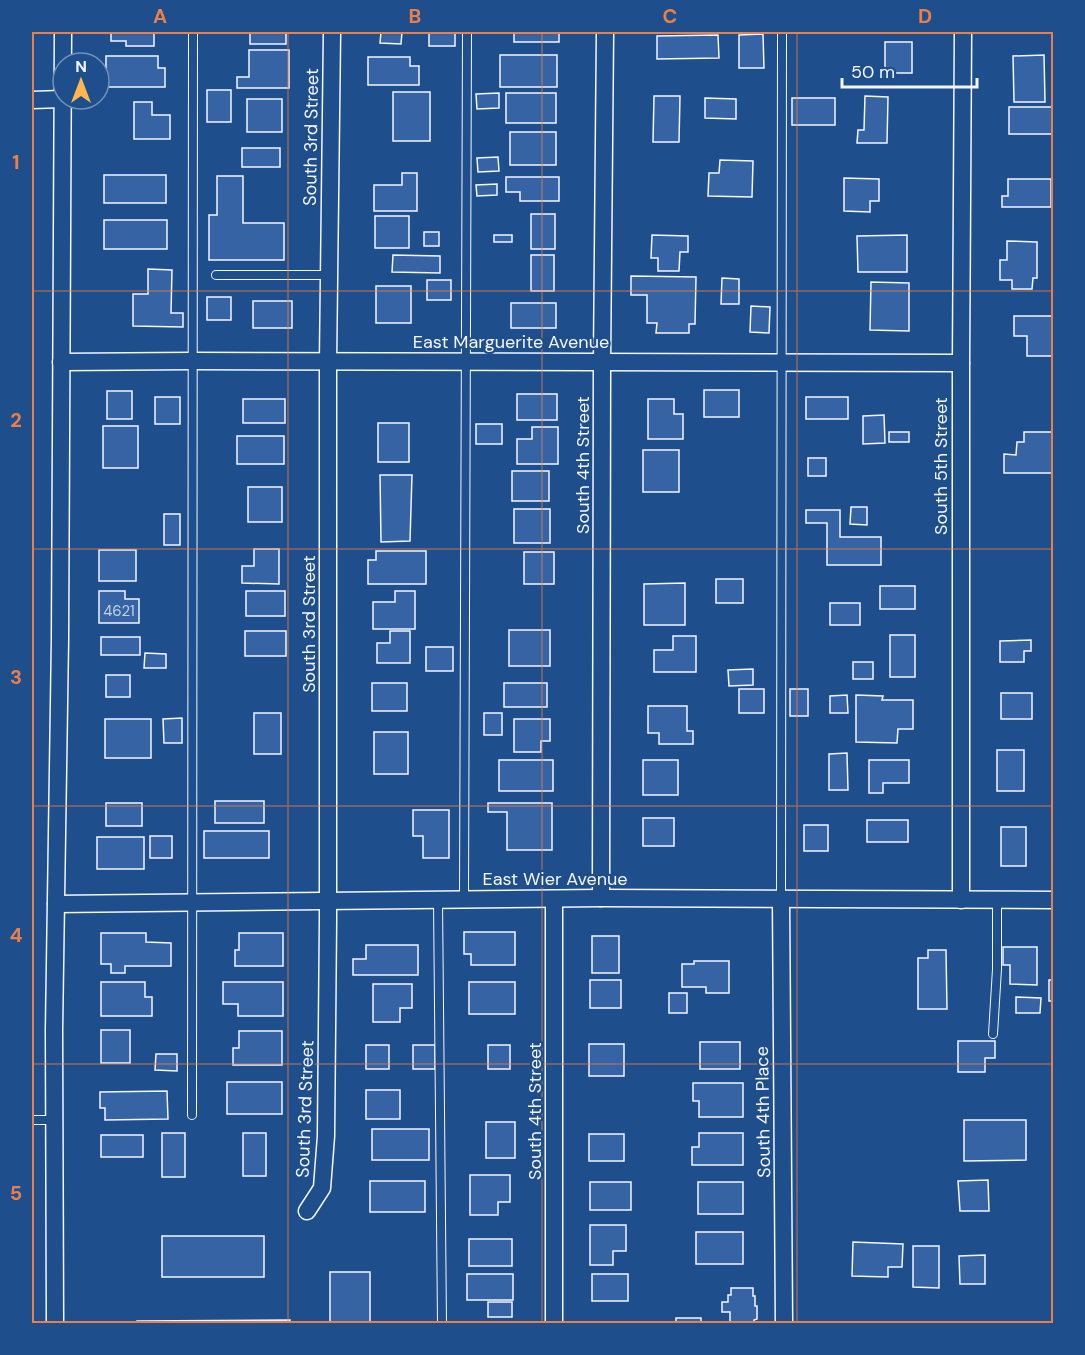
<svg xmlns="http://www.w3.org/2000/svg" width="1085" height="1355" font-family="'DM Sans',sans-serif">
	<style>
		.building { fill: #3563a3; stroke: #f2f6ff; stroke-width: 1.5 }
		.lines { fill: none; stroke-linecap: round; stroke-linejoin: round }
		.service-casing { stroke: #f2f6ff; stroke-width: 10 }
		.minor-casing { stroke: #f2f6ff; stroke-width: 19 }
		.service { stroke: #1f4e8c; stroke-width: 8 }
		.minor { stroke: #1f4e8c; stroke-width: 16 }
		.grid { fill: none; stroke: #ea8049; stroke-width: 1.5; stroke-opacity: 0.55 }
		.labels { text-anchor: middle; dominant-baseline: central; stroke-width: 4.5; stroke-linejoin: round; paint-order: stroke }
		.number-label { font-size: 15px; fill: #c3d1e8 }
		.street-label { font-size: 18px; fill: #f2f6ff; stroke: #1f4e8c }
		.neatline { fill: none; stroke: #ea8049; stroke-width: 2 }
		.grid-label { font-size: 20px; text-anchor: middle; font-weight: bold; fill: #ea8049 }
	</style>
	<rect width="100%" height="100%" fill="#1f4e8c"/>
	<g class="building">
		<path d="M111,32H154V46H126V41H111Z"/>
		<rect x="250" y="32" width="36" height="12"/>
		<path d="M381,32H402L401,44L380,43Z"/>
		<rect x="429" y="32" width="26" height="14"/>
		<rect x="514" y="32" width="45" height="10"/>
		<path d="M763,34L764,68H739V35Z"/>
		<path d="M718,35L719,58L657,59V36Z"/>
		<rect x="885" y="42" width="27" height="31"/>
		<path d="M249,50H289V88H237V77H249Z"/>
		<rect x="500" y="55" width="57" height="32"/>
		<path d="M1044,55L1045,102H1014L1013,56Z"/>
		<path d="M106,56H158V68H165V87H106Z"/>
		<path d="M368,57H410V66H419V85H368Z"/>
		<rect x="207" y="90" width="24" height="32"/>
		<rect x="393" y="92" width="37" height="49"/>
		<path d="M499,93V108L477,109L476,94Z"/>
		<rect x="506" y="93" width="50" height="30"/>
		<path d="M654,96H680L679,142H653Z"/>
		<path d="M865,96L888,97L887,143H857L858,130H864Z"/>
		<path d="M705,98L736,99V119L705,118Z"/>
		<rect x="792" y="98" width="43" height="27"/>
		<rect x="247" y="99" width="35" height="33"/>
		<path d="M134,102H152V115H170V139H134Z"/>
		<rect x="1009" y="107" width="45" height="27"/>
		<rect x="510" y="132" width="46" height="33"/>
		<rect x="242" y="148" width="38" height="19"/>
		<path d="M498,157L499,171L478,172L477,158Z"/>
		<path d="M720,160L753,161L752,197L708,196L709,173H719Z"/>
		<path d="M402,173H417V211H374V185H402Z"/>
		<rect x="104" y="175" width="62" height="28"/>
		<path d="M217,176H243V223H284V260H209V215H217Z"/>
		<path d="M506,177H559V201H520V192H506Z"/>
		<path d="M844,178L879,179V201H870V212L844,211Z"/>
		<path d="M1008,179H1051V207H1002V196H1008Z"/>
		<path d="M497,184V195L477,196L476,185Z"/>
		<rect x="531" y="214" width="24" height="35"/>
		<rect x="375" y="216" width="34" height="32"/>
		<rect x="104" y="220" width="63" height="29"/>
		<rect x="424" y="232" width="15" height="14"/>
		<rect x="494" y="235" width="18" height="7"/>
		<path d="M652,235L688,236V252H680L679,271H658V258H651Z"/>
		<path d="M907,235V272H858L857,236Z"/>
		<path d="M1007,241L1037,242V278H1033L1032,289H1012V280H1000V260H1007Z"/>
		<path d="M393,255L440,256V273L392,272Z"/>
		<rect x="531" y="255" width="23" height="36"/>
		<path d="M148,269L172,270L171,313H183V327L133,326V294H148Z"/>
		<path d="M631,276L696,277L695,324H689V333H656L657,323H647V295H631Z"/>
		<path d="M722,278L739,279V304H721Z"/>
		<rect x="427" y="280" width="24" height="20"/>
		<path d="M871,282L909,283V331L870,330Z"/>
		<rect x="376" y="286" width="35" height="37"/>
		<rect x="207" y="297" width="24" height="23"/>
		<rect x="253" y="301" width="39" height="27"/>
		<rect x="511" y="303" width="45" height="25"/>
		<path d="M751,306L770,307L769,333L750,332Z"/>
		<path d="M1014,316H1054V356H1027V336H1014Z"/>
		<rect x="704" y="390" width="35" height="27"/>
		<rect x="107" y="391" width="25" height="28"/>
		<rect x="517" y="394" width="40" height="26"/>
		<rect x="155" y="397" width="25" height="27"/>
		<rect x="806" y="397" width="42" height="22"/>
		<rect x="243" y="399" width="42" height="24"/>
		<path d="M648,399H674V414H683V439H648Z"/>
		<path d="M884,415L885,443L863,444V416Z"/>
		<rect x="378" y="423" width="31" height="39"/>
		<rect x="476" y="424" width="26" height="20"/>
		<rect x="103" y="426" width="35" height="42"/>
		<path d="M532,427H558V464H517V439H532Z"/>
		<rect x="889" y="432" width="20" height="10"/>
		<path d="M1024,432H1054V473H1004V454L1016,455L1017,442H1024Z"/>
		<rect x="237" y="436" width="47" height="28"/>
		<rect x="643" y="450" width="36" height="42"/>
		<rect x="808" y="458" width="18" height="18"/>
		<rect x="512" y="471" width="37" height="30"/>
		<path d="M380,475H412L410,541L381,542Z"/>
		<rect x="248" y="487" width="34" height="35"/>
		<path d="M851,507H867V525L850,524Z"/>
		<rect x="514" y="509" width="36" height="34"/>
		<path d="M806,510H840V537H881V565H827V523H806Z"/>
		<rect x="164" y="514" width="16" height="31"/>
		<path d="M254,549H279V584L242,583V566H254Z"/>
		<rect x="99" y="550" width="37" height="31"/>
		<path d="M376,551H426V584H368V560H376Z"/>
		<rect x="524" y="552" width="30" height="32"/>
		<rect x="716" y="579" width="27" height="24"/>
		<path d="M685,583V625H644V584Z"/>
		<rect x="880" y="586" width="35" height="23"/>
		<path d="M99,591H125V599H139V623H99Z"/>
		<rect x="246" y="591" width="39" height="25"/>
		<path d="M395,591H415V629H373V602H395Z"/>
		<rect x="830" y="603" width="30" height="22"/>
		<rect x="509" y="630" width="41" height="36"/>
		<rect x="245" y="631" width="41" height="25"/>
		<path d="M390,631H410V663H377V643H390Z"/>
		<rect x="890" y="635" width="25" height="42"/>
		<path d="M673,636H696V672H654V650H673Z"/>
		<rect x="101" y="637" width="39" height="18"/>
		<path d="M1031,640V651H1024V662H1000V641Z"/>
		<rect x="426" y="647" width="27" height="24"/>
		<path d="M145,653L166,654V668H144Z"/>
		<rect x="853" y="662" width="20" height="17"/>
		<path d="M753,669V685L729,686L728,670Z"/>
		<rect x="106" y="675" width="24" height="22"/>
		<rect x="372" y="683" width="35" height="28"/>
		<rect x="504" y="683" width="43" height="24"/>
		<rect x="739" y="689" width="25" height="24"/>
		<rect x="790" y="689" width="18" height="27"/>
		<rect x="1001" y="693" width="31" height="26"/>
		<path d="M847,695L848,713H830V696Z"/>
		<path d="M856,695L883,696L882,700H913V729H898L897,743L856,742Z"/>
		<path d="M648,706H687V731H693V744H659V733H648Z"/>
		<rect x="254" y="713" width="27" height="41"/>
		<rect x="484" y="713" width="18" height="22"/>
		<path d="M182,718V743H164L163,719Z"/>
		<rect x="105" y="719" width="46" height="39"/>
		<path d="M514,719H550V741H541V752H514Z"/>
		<rect x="374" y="732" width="34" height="42"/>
		<rect x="997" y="750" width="27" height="41"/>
		<path d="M847,753L848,790H829V754Z"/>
		<rect x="499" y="760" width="54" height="31"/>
		<rect x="643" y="760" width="35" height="35"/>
		<path d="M869,760H909V783H883V793H869Z"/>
		<rect x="215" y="801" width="49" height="22"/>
		<rect x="106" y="803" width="36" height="23"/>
		<path d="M488,803H552V850H507V812H488Z"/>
		<path d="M413,810H449V858H423V836H413Z"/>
		<rect x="643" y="818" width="31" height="28"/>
		<rect x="867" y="820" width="41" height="22"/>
		<rect x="804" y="825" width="24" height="26"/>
		<rect x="1001" y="827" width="25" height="39"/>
		<rect x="204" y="831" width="65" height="27"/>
		<rect x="150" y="836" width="22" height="22"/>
		<rect x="97" y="837" width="47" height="32"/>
		<path d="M464,932H515V965H471V954H464Z"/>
		<path d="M101,933H146V942L171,943V966H125V973H111V964H101Z"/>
		<path d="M239,933H283V966H235V950H239Z"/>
		<rect x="592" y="936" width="27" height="37"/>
		<path d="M366,945H418V975H353V959H366Z"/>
		<path d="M1003,947H1037V985L1010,984V965H1003Z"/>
		<path d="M928,950H946L947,1009H918V958H928Z"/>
		<path d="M694,961H729V993H706V987H682V964H694Z"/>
		<rect x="590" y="980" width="31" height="28"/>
		<rect x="1049" y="980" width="5" height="21"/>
		<path d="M101,982H145V997H152V1016H101Z"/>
		<path d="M223,982H283V1016H238V1004H223Z"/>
		<rect x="469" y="982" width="46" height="32"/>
		<path d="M373,984H412V1008H400V1022H373Z"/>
		<rect x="669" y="993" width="18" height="20"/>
		<path d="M1016,997L1041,998L1040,1013H1016Z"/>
		<rect x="101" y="1030" width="29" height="33"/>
		<path d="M239,1031H282V1065H233V1048H239Z"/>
		<path d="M958,1041H995V1058H985V1072H958Z"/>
		<rect x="700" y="1042" width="40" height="27"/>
		<rect x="589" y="1044" width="35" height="32"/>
		<rect x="366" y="1045" width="23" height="24"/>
		<rect x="413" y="1045" width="22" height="24"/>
		<rect x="488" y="1045" width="22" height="24"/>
		<path d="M156,1054H177V1071L155,1070Z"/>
		<rect x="227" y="1082" width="55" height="32"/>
		<path d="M693,1083H743V1117H699V1101H693Z"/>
		<rect x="366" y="1090" width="34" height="29"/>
		<path d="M167,1091L168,1119L105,1120V1108H100V1092Z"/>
		<path d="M964,1120H1026V1160L964,1161Z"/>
		<rect x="486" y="1122" width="29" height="36"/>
		<rect x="372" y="1129" width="57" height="31"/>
		<rect x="162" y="1133" width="23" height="44"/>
		<rect x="243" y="1133" width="23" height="43"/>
		<path d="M699,1133H743V1165H692V1147H699Z"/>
		<rect x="589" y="1134" width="35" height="27"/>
		<rect x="101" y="1135" width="42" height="22"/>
		<path d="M470,1175H510V1202H498V1215H470Z"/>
		<path d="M988,1180L989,1211H960L958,1181Z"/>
		<rect x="370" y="1181" width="55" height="31"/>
		<rect x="590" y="1182" width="41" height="28"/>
		<rect x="698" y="1182" width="45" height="32"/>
		<path d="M590,1225H626V1251H613V1265H590Z"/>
		<rect x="696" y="1232" width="47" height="32"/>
		<rect x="162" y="1236" width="102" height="41"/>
		<rect x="469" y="1239" width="43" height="27"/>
		<path d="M853,1242L903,1244L902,1267H888V1277L852,1276Z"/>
		<path d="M913,1246H939V1288L913,1287Z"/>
		<path d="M985,1255V1284H960L959,1256Z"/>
		<rect x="330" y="1272" width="40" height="52"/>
		<rect x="467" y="1274" width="46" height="26"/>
		<rect x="592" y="1274" width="36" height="27"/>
		<path d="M731,1288H753V1296H755V1306H757V1319L754,1320V1324H730V1312H722V1302H728V1295H731Z"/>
		<rect x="488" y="1302" width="24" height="15"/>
		<rect x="676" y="1318" width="25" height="6"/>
		<path d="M290,1320V1324H137V1321Z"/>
	</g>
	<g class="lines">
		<defs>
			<g id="service">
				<path d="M216,275H329"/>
				<path d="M464,899L467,32"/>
				<path d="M781,899L782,32"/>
				<path d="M438,900L442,1324"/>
				<path d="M993,1034L997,969V900"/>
				<path d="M192,1115L193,32"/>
				<path d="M32,1120H55"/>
			</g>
			<g id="minor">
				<path d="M32,100L62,99"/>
				<path d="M61,362L192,361L961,363"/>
				<path d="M601,898L602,362L605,32"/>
				<path d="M554,899V1324"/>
				<path d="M781,899L784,1324"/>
				<path d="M961,900V363L963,32"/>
				<path d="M56,904L601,898L1054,900"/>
				<path d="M307,1211L322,1188L326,1136L328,921V362L332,32"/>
				<path d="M55,1324L54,1030L60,639L63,32"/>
			</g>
		</defs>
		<use href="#service" class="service-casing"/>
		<use href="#minor" class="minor-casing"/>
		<use href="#service" class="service"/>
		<use href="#minor" class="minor"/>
	</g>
	<path class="grid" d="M288,32V1324M542,32V1324M797,32V1324M32,291H1054M32,549H1054M32,806H1054M32,1064H1054"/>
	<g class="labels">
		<g class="number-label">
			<text x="119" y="611">4621</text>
		</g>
		<g class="street-label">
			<text transform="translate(311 137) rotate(-89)">South 3rd Street</text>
			<text x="511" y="342">East Marguerite Avenue</text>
			<text transform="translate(583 465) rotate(-90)">South 4th Street</text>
			<text transform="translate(941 466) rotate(-90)">South 5th Street</text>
			<text transform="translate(309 624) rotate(-90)">South 3rd Street</text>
			<text x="555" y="879">East Wier Avenue</text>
			<text transform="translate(305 1109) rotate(-88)">South 3rd Street</text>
			<text transform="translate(535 1111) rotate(-90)">South 4th Street</text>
			<text transform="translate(763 1112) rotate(-91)">South 4th Place</text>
		</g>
	</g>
	<rect width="1085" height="1355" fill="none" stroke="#1f4e8c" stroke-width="66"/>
	<g transform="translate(81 81)"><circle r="28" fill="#1f4e8c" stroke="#7391ba" stroke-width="1.5"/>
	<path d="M0-4.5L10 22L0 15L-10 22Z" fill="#ffb74d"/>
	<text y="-9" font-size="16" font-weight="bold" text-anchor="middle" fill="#f2f6ff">N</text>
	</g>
	<path d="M842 78v9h135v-9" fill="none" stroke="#f2f6ff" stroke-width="3"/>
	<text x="851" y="78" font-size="18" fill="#f2f6ff" stroke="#1f4e8c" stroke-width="4.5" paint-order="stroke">50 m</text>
	<rect x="33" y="33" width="1019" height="1289" class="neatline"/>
	<g class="grid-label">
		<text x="160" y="23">A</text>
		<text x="415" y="23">B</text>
		<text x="670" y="23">C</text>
		<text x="925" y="23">D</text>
		<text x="16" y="169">1</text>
		<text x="16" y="427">2</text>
		<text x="16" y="684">3</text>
		<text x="16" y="942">4</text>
		<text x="16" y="1200">5</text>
	</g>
</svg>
